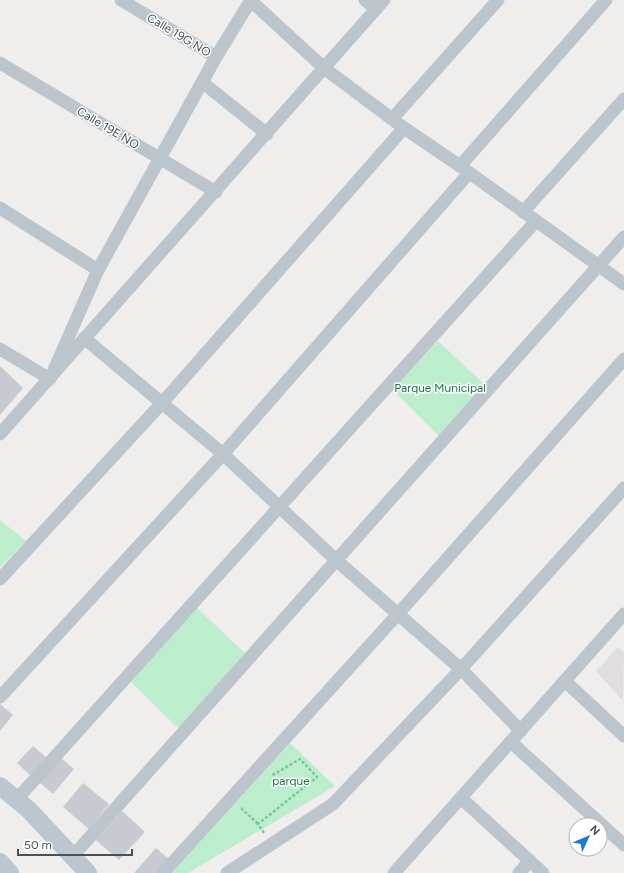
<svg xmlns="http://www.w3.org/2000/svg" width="624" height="873" font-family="Figtree,sans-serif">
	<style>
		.education { fill: #e1dedf }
		.green { fill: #bcedcd }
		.building { fill: #c7cad0 }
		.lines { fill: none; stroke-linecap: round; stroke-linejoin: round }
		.path { stroke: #75ca9c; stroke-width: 2.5; stroke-dasharray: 3 2; stroke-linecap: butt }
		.minor { stroke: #bcc5cc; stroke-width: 13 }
		.secondary { stroke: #bbc6d1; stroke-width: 18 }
		.labels { text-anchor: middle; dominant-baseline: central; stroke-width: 3; stroke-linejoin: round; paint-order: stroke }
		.street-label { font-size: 12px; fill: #46515a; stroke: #fff }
		.park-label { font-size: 12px; fill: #197945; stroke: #fff }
	</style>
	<rect width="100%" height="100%" fill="#f0eded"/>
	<path class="education" d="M618,647L624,653L623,701L596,671Z"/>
	<g class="green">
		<path d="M438,341L486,386L440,437L393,390Z"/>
		<path d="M0,520L26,541L0,567Z"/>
		<path d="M196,607L245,653L179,729L131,682Z"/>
		<path d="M290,743L335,786L188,873H172Z"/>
	</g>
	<g class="building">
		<path d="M0,366L23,388L0,415Z"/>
		<path d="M0,704L13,715L0,731Z"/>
		<path d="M33,746L47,758L31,776L17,763Z"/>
		<path d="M60,757L74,769L53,794L39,782Z"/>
		<path d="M83,783L109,804L89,829L63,807Z"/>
		<path d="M122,811L145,832L119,860L96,840Z"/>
		<path d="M156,848L169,859L157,873H134Z"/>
	</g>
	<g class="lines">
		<g class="path">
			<path d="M241,808L258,824"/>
			<path d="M264,833L258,824L317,777L300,759L271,776"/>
		</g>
		<g class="minor">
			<path d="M121,0L216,57"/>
			<path d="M250,0L324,68L404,128L460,166L624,284"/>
			<path d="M365,0L376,9"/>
			<path d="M0,63L216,192"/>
			<path d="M202,82L267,134"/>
			<path d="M392,119L498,0"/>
			<path d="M460,166L606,0"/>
			<path d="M0,208L98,270L50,379L0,349"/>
			<path d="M523,212L624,99"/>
			<path d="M98,270L216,57L251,0"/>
			<path d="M84,338L223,454L336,560L461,669L521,731"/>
			<path d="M0,434L384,0"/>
			<path d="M0,579L162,403L404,128"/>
			<path d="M566,682L624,736"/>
			<path d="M0,697L223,454L469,173"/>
			<path d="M511,742L624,845"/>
			<path d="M461,798L543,873"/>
			<path d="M17,799L536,221"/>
			<path d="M73,856L624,237"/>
			<path d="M163,873L398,614L624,359"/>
			<path d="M227,873L333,804L461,669L624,488"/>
			<path d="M394,873L624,614"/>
			<path d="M519,873L530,861"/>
		</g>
		<g class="secondary">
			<path d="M0,786L29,810L88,873"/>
			<path d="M0,862L10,873"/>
		</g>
	</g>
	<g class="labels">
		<g class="street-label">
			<text transform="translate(179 35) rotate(31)">Calle 19G NO</text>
			<text transform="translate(108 128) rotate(31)">Calle 19E NO</text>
		</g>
		<g class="park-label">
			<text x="440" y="388">Parque Municipal</text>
			<text x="291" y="781">parque</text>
		</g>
	</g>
	<g transform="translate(588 837) rotate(46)"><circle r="19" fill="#ffffff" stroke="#b5b9bd"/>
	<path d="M0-3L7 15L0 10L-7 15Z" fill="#1e78d9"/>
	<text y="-6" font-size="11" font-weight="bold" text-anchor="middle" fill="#46515a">N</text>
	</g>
	<path d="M18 849v6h114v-6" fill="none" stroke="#46515a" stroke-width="2"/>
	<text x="24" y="849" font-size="12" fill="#46515a" stroke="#ffffff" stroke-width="3" paint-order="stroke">50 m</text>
</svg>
